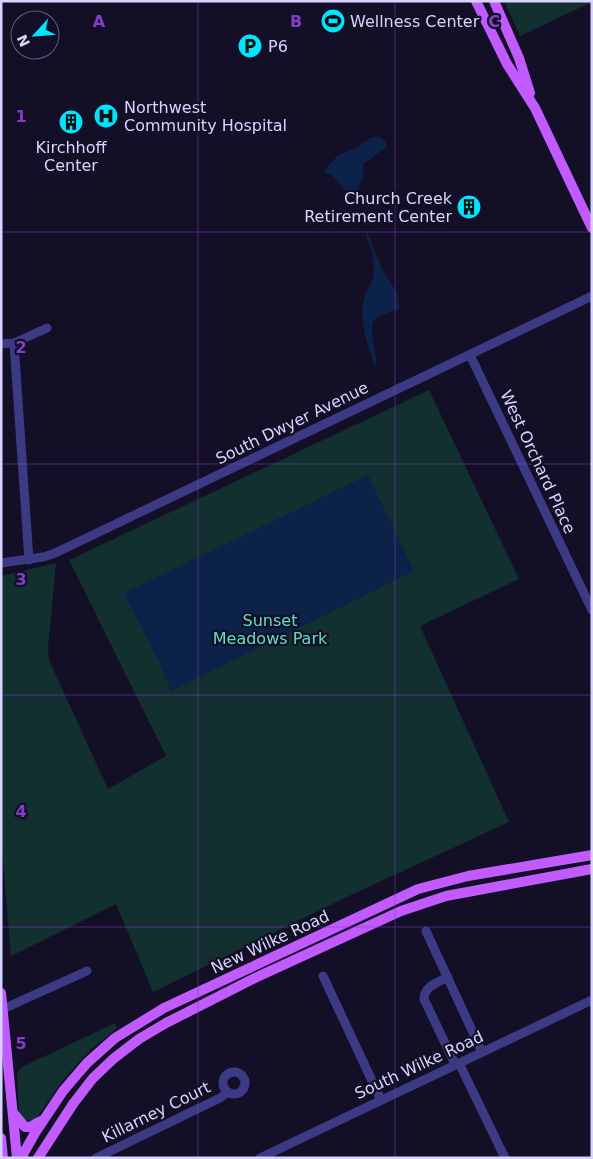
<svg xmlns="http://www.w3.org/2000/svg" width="593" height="1159" font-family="'DejaVu Sans',sans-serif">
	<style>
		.green { fill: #12302f }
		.water { fill: #0c2248 }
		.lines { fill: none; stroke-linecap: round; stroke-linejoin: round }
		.minor { stroke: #3d3a85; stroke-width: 9 }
		.major { stroke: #c25bff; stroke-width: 10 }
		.grid { fill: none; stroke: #843dc5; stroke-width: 1; stroke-opacity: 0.55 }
		.labels { text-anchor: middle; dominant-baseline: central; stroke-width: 4.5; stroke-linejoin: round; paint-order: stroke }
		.poi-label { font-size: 16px; fill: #d9d4ff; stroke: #130f26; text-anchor: start }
		.street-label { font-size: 16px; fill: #d9d4ff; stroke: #130f26 }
		.park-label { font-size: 16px; fill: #5fe0c0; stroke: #130f26 }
		.grid-label { font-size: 16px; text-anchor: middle; font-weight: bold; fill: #843dc5; stroke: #130f26; stroke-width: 4.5; stroke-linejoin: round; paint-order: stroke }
	</style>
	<rect width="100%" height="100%" fill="#130f26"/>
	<g class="green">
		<path d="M504,1H592V2L520,36Z"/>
		<path d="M429,390L519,579L420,626L509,822L351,895L153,992L116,904L11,956L1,839V576L56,563L48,648L49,660L108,789L166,756L69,560Z"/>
		<path d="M115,1023L117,1028L90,1050L63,1080L36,1119L26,1121L19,1114L17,1072L24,1066Z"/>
	</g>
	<g class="water">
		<path d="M372,137H380L386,142L387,147L363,164V179L359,185L357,202C345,193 339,177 324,172L337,156L355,148Z"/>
		<path d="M366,228L381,267L397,293L399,303V309L378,317L372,323V334L377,363L375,367C368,345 358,321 364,298C366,288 375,283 374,270C373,262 373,253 370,246C368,240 365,235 366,228Z"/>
		<path d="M368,475L414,571L171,691L161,666L124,593Z"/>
	</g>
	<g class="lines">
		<g class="minor">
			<path d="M14,343L29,560"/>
			<path d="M1,344L14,343L47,328"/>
			<path d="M470,355L592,610"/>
			<path d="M1,563L43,557L53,554L592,296"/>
			<path d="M426,931L482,1052"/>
			<path d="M323,976L381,1100"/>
			<path d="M448,977C439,982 424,986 424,999L455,1064"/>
			<path d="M3,1009L87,971"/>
			<path d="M459,1063L505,1158"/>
			<circle cx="234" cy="1083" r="11"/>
			<path d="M96,1158L220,1098L228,1092"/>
			<path d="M260,1158L592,1000"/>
		</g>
		<g class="major">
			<path d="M476,1L507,64L535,108L592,228"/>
			<path d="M494,1L519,58L530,93"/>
			<path d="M1,993L17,1158"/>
			<path d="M14,1114L25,1127H30L41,1121"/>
			<path d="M1,1138L3,1158"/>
			<path d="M21,1158L35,1133L63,1091L87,1063L115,1038L164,1008L418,889L468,876L592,855"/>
			<path d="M38,1158L73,1104L93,1078L113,1059L139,1039L166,1023L257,977L401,911L446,896L592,869"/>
		</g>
	</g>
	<path class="grid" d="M198,1V1158M395,1V1158M1,232H592M1,464H592M1,695H592M1,927H592"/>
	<defs>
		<symbol id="stadium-disc" viewBox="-11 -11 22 22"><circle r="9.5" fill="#00e5ff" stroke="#130f26"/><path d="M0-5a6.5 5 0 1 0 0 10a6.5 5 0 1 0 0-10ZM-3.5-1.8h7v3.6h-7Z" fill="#111"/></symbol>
		<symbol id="parking-disc" viewBox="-11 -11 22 22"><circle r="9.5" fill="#00e5ff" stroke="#130f26"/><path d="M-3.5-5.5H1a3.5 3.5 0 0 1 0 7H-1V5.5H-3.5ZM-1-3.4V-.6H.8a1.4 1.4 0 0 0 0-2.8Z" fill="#111"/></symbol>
		<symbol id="hospital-disc" viewBox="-11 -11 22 22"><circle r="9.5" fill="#00e5ff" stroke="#130f26"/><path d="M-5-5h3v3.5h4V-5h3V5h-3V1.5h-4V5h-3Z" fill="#111"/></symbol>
		<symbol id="building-disc" viewBox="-11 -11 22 22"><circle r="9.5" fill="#00e5ff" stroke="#130f26"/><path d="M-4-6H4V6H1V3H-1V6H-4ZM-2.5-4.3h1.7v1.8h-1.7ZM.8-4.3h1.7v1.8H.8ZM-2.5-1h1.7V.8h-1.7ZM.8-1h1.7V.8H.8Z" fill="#111"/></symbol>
	</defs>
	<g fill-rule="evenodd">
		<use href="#stadium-disc" x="319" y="7" width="28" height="28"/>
		<use href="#parking-disc" x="236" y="32" width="28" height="28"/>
		<use href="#hospital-disc" x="92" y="102" width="28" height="28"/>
		<use href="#building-disc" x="57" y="108" width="28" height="28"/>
		<use href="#building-disc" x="455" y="193" width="28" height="28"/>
	</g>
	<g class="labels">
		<g class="poi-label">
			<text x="350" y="21">Wellness Center</text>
			<text x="268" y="46">P6</text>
			<text x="124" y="107">Northwest<tspan x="124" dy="18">Community Hospital</tspan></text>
			<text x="71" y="147" text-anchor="middle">Kirchhoff<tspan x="71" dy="18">Center</tspan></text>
			<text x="452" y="198" text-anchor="end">Church Creek<tspan x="452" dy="18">Retirement Center</tspan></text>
		</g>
		<g class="street-label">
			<text transform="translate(292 423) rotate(-26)">South Dwyer Avenue</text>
			<text transform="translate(538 462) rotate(65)">West Orchard Place</text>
			<text transform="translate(270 942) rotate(-25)">New Wilke Road</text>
			<text transform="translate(419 1065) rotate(-25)">South Wilke Road</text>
			<text transform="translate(156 1112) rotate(-26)">Killarney Court</text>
		</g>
		<g class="park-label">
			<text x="270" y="620">Sunset<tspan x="270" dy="18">Meadows Park</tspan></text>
		</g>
	</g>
	<g class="grid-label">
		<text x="99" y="27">A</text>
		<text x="296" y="27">B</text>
		<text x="494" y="27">C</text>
		<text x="21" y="122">1</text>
		<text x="21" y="353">2</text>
		<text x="21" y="585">3</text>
		<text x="21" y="817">4</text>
		<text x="21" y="1049">5</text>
	</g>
	<rect width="593" height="1159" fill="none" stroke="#d9d4ff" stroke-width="5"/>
	<g transform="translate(35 35) rotate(244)"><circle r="24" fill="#130f26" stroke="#625e7d"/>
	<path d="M0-4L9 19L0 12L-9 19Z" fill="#00e5ff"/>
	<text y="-8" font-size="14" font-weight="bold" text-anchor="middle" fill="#d9d4ff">N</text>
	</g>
</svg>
